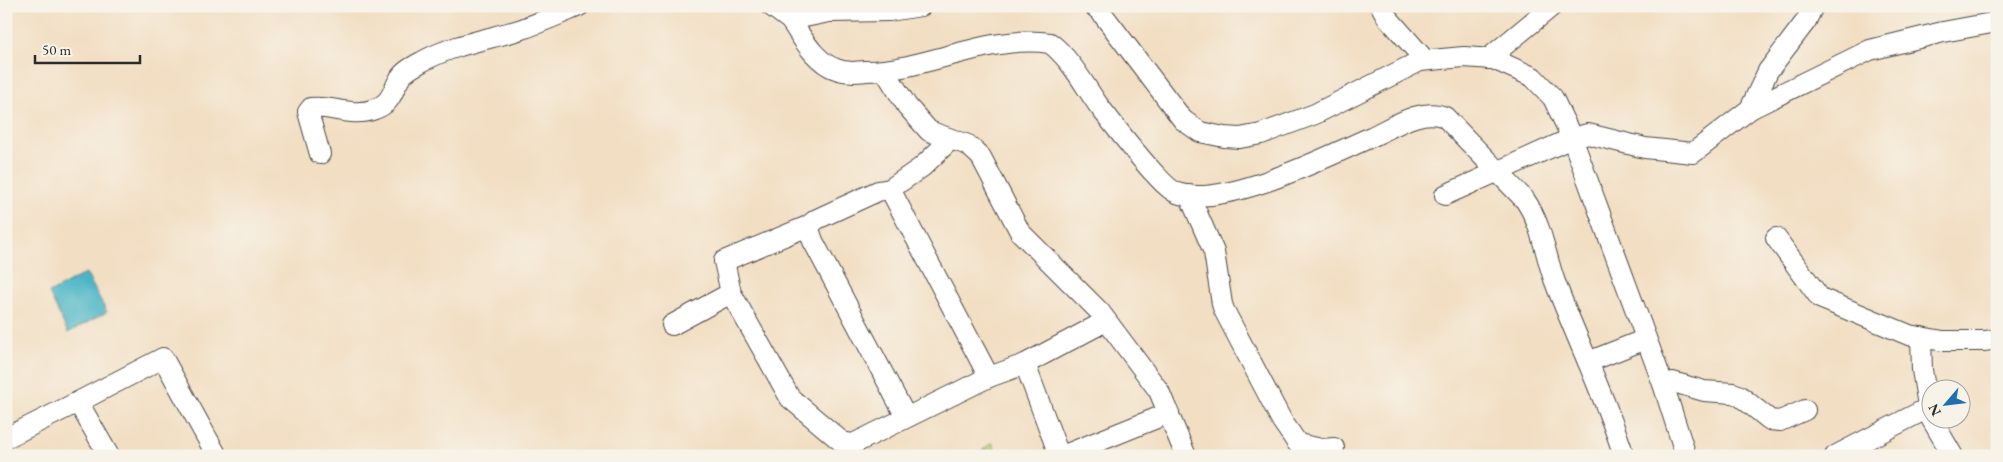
<svg xmlns="http://www.w3.org/2000/svg" width="2003" height="462" font-family="'EB Garamond',serif">
	<style>
		.green { fill: #b2c76b; stroke: #6e794b }
		.water { fill: #49b5c6; stroke: #3a7078 }
		.lines { fill: none; stroke-linecap: round; stroke-linejoin: round }
		.minor-casing { stroke: #494642; stroke-width: 22 }
		.minor { stroke: #fff; stroke-width: 20 }
	</style>
	<rect width="100%" height="100%" fill="#f7f3e8"/>
	<filter id="ink" filterUnits="userSpaceOnUse"><feTurbulence type="fractalNoise" baseFrequency=".02" numOctaves="2"/><feDisplacementMap in="SourceGraphic" scale="10" xChannelSelector="R" yChannelSelector="G"/><feConvolveMatrix kernelMatrix="1 2 1 2 8 2 1 2 1" color-interpolation-filters="sRGB"/></filter>
	<filter id="wash" filterUnits="userSpaceOnUse"><feTurbulence type="fractalNoise" baseFrequency=".0096" numOctaves="4" result="noise"/><feDisplacementMap in="SourceGraphic" scale="20" xChannelSelector="R" yChannelSelector="G"/><feGaussianBlur stdDeviation="1.12" result="paint"/><feColorMatrix in="noise" values="0 0 0 0 0 0 0 0 0 0 0 0 0 0 0 0 0 1.4 0 .05"/><feComposite in="paint" operator="in"/></filter>
	<g filter="url(#wash)">
		<rect width="100%" height="100%" fill="#f2dec2"/>
		<path class="green" d="M992,442L997,456H976Z"/>
		<path class="water" d="M86,273L107,312L68,333L49,293Z"/>
	</g>
	<g filter="url(#ink)">
		<g class="lines">
			<defs>
				<g id="minor">
					<path d="M771,6L790,20L829,12L889,11L921,6"/>
					<path d="M1094,6L1101,12L1183,120L1200,132L1224,137L1240,138L1261,134L1315,114L1420,61L1464,57L1493,59L1533,77L1553,98L1572,138L1663,384L1686,456"/>
					<path d="M1381,6L1387,17L1425,60"/>
					<path d="M790,20C802,37 815,62 836,69C846,73 856,72 867,71C928,70 987,34 1050,43C1071,59 1084,85 1099,106C1116,128 1133,150 1152,171C1159,178 1167,189 1177,193C1223,209 1327,157 1371,137C1393,127 1421,107 1445,117L1525,200C1542,225 1545,254 1555,282C1577,340 1605,396 1624,456"/>
					<path d="M1488,59L1552,6"/>
					<path d="M885,71L907,106L929,131L968,145L981,157L1020,232L1100,312L1159,391L1186,456"/>
					<path d="M1750,109L1870,50L1943,32L1997,22"/>
					<path d="M950,140L922,167L890,189L878,191L817,219L808,226L724,261L731,293L790,398L842,442L853,444L989,377L1025,364L1106,321"/>
					<path d="M320,154L308,112L311,108C331,105 352,118 375,109C392,103 392,91 400,78C405,70 416,65 425,60C455,44 490,39 522,29C542,22 560,14 579,6"/>
					<path d="M890,189L989,377"/>
					<path d="M1189,195L1214,252L1222,304L1224,310L1282,421L1298,444L1322,449L1334,448"/>
					<path d="M1445,195L1572,138L1588,134L1645,148L1693,153L1750,109L1768,71L1806,21L1813,6"/>
					<path d="M808,226L813,241L906,417"/>
					<path d="M1776,238L1820,298L1909,335L1943,341H1985L1997,339"/>
					<path d="M672,325L731,293"/>
					<path d="M1921,337L1922,370L1930,417"/>
					<path d="M1588,362L1646,339"/>
					<path d="M1025,364L1056,447L1062,456"/>
					<path d="M1663,384L1673,382L1704,391L1733,393L1740,396L1770,420L1780,421L1805,410"/>
					<path d="M78,402L163,358L217,456"/>
					<path d="M1932,420L1953,456"/>
					<path d="M6,438L78,402L109,456"/>
					<path d="M1062,456L1169,413"/>
					<path d="M1835,456L1928,408"/>
				</g>
			</defs>
			<use href="#minor" class="minor-casing"/>
			<use href="#minor" class="minor"/>
		</g>
	</g>
	<rect width="2003" height="462" fill="none" stroke="#f7f3e8" stroke-width="25"/>
	<g transform="translate(1946 404) rotate(242)"><circle r="24" fill="#f7f3e8" stroke="#a5a39c"/>
	<path d="M0-4L9 19L0 12L-9 19Z" fill="#1f6fb2"/>
	<text y="-8" font-size="14" font-weight="bold" text-anchor="middle" fill="#2b2b2b">N</text>
	</g>
	<path d="M35 55v8h105v-8" fill="none" stroke="#2b2b2b" stroke-width="2.5"/>
	<text x="42" y="55" font-size="15" fill="#2b2b2b" stroke="#f7f3e8" stroke-width="4" paint-order="stroke">50 m</text>
</svg>
